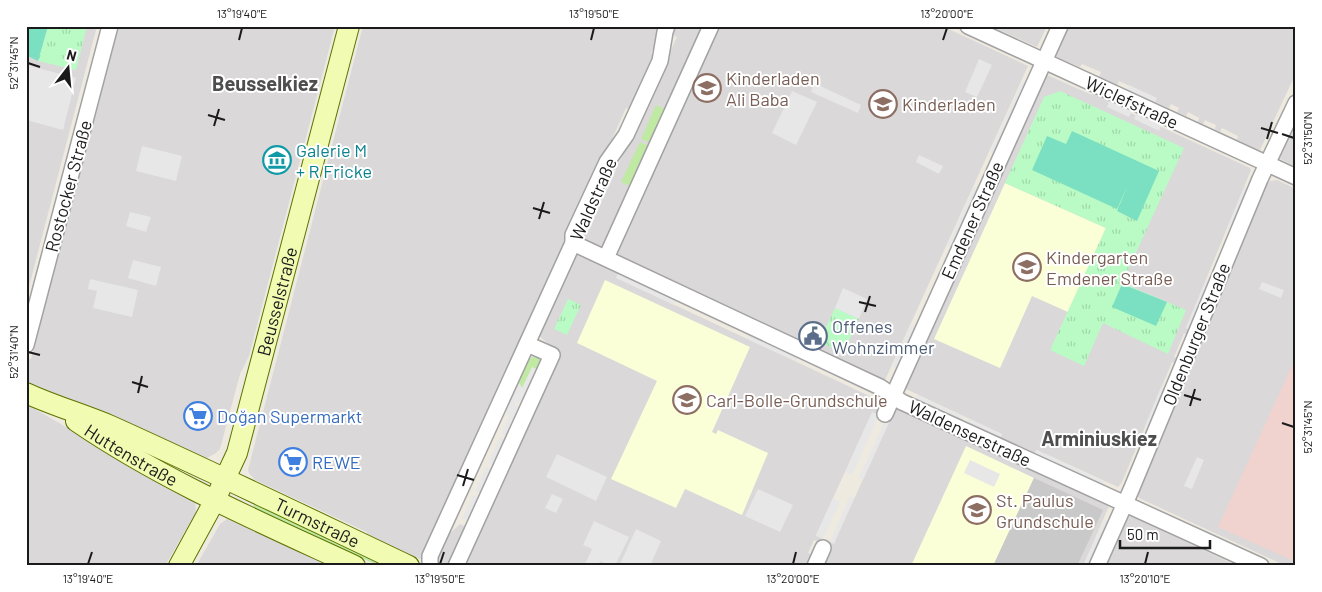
<svg xmlns="http://www.w3.org/2000/svg" width="1322" height="592" font-family="Barlow,sans-serif">
	<style>
		.residential { fill: #dad8d8 }
		.commercial { fill: #f0d3ce }
		.education { fill: #fbffd8 }
		.religious { fill: #c9c9c9 }
		.grass { fill: #c0eaa3 }
		.park { fill: url(#park-tufts) }
		.pitch { fill: #7be0c2 }
		.parking { fill: #e7e7e7 }
		.lines { fill: none; stroke-linecap: round; stroke-linejoin: round }
		.street-casing { stroke: #a2a2a2; stroke-width: 18 }
		.secondary-casing { stroke: #5d7401; stroke-width: 22 }
		.street { stroke: #fff; stroke-width: 15 }
		.secondary { stroke: #f1fbb1; stroke-width: 20 }
		.ticks { fill: none; stroke: #1b1b1b; stroke-width: 2 }
		.labels { text-anchor: middle; dominant-baseline: central; stroke-width: 4; stroke-linejoin: round; paint-order: stroke }
		.education-label { font-size: 18px; fill: #785e54; stroke: #fff; text-anchor: start }
		.street-label { font-size: 18px; fill: #1b1b1b; stroke: #fff }
		.culture-label { font-size: 18px; fill: #0d838f; stroke: #fff; text-anchor: start }
		.service-label { font-size: 18px; fill: #4e5e75; stroke: #fff; text-anchor: start }
		.shop-label { font-size: 18px; fill: #366cbe; stroke: #fff; text-anchor: start }
		.quarter-label { font-size: 20px; font-weight: bold; fill: #4e4e4e; stroke: #fff }
		.neatline { fill: none; stroke: #1b1b1b; stroke-width: 2 }
		.ticks-label { font-size: 12px; text-anchor: middle; fill: #1b1b1b }
	</style>
	<defs>
		<pattern id="park-tufts" width="24" height="20" patternUnits="userSpaceOnUse" patternTransform="scale(1.25)"><rect width="24" height="20" fill="#bafbc5"/><path d="M3 7l-1-3M5 7V3M7 7l1-3M15 17l-1-3M17 17v-4M19 17l1-3" fill="none" stroke="#9fd7a9"/></pattern>
	</defs>
	<rect width="100%" height="100%" fill="#eeeae0"/>
	<g class="residential">
		<path d="M26,26H97L26,298Z"/>
		<path d="M118,26H335L249,356L240,374L220,449L216,453L207,458L199,457L26,381L27,358L31,359Z"/>
		<path d="M363,26H663L651,53L656,59L633,110L626,108L423,559H420L367,536V532L255,480L249,473L248,470Z"/>
		<path d="M681,26H942L1028,66L885,380L580,239L581,229L588,232L616,170L609,167L613,161L619,163L677,37L670,33L673,27L679,30Z"/>
		<path d="M991,26H1047L1037,47Z"/>
		<path d="M1069,26H1296V73L1260,150L1237,140L1238,136L1222,128L1220,132L1215,129L1216,125L1205,120L1203,124L1198,122L1199,118L1188,112L1186,116L1177,112L1179,108L1171,104L1169,108L1155,102L1156,98L1119,81L1115,90L1097,82L1101,72L1082,64L1080,67L1056,57Z"/>
		<path d="M1047,75L1092,95L1094,89L1111,97L1109,103L1250,168L1251,170L1186,328L1193,332L1191,336L1184,333L1174,357L1181,360L1179,365L1172,362L1122,482L1118,487L1037,450L1033,458L999,442L1002,434L906,389L905,387Z"/>
		<path d="M1296,121V167L1279,158Z"/>
		<path d="M1277,180L1296,189V566H1286L1139,498L1138,496L1190,370L1186,368L1188,363L1192,364L1202,341L1198,339L1200,334L1204,335L1266,185L1270,181Z"/>
		<path d="M575,252L619,271L617,278L880,401L882,405L879,415L872,413L816,535L823,539L821,543L814,540L808,553L814,556L810,566H461L555,350L538,335V330L544,327L573,263L571,258Z"/>
		<path d="M26,404L195,501L196,512L165,566H26Z"/>
		<path d="M896,407L993,452L995,449L1030,465L1028,469L1109,506L1083,566H819L830,542L834,543Z"/>
		<path d="M1130,516H1131L1237,566H1105L1127,518Z"/>
		<path d="M233,518L338,566H196L220,524L227,519Z"/>
		<path d="M460,524L468,528L452,566H433L444,539Z"/>
	</g>
	<path class="commercial" d="M1296,357V562L1218,527Z"/>
	<g class="education">
		<path d="M1005,183L1106,228L1068,312L1032,296L1000,368L934,339Z"/>
		<path d="M605,280L750,347L712,432L716,434L718,430L768,453L742,515L685,489L676,508L611,479L657,381L577,343Z"/>
		<path d="M966,446L1034,478L993,566H911Z"/>
	</g>
	<path class="religious" d="M1034,478L1103,510L1077,566H993Z"/>
	<g class="grass">
		<path d="M656,105L667,110L652,144L641,139Z"/>
		<path d="M640,142L651,147L632,187L621,182Z"/>
		<path d="M532,357L539,358L543,364L522,388L517,380L526,361Z"/>
		<path d="M255,504L389,566H379L253,507Z"/>
	</g>
	<g class="park">
		<path d="M48,26H87L76,70L38,61Z"/>
		<path d="M1060,91L1184,148L1122,283L1186,310L1168,354L1103,323L1084,366L1050,350L1106,228L1005,183L1044,97Z"/>
		<path d="M568,299L581,305L567,335L554,329Z"/>
		<path d="M835,308L859,319L843,353L819,342Z"/>
	</g>
	<g class="pitch">
		<path d="M26,26H48L38,61L26,55Z"/>
		<path d="M1072,131L1159,171L1137,221L1117,211L1128,185L1117,209L1032,170L1047,136L1066,144Z"/>
		<path d="M1122,284L1167,302L1156,326L1112,307Z"/>
	</g>
	<g class="parking">
		<path d="M979,59L992,65L977,97L965,92Z"/>
		<path d="M26,65L76,78L63,130L26,120Z"/>
		<path d="M1022,82L1029,86L997,155L990,152Z"/>
		<path d="M814,83L861,105L858,113L811,92Z"/>
		<path d="M1129,85L1157,98L1153,105L1126,93Z"/>
		<path d="M792,91L817,102L796,145L772,133Z"/>
		<path d="M1110,99L1132,110L1129,117L1107,107Z"/>
		<path d="M1137,112L1162,123L1159,131L1134,119Z"/>
		<path d="M142,146L182,156L176,181L136,171Z"/>
		<path d="M919,155L943,166L939,174L916,162Z"/>
		<path d="M610,167L616,170L588,232L581,229Z"/>
		<path d="M1245,186L1252,189L1235,231L1227,228Z"/>
		<path d="M974,187L982,190L955,249L947,246Z"/>
		<path d="M130,212L151,217L146,232L126,226Z"/>
		<path d="M133,260L161,267L156,286L128,278Z"/>
		<path d="M619,271L677,297L674,305L616,278Z"/>
		<path d="M90,279L138,290L132,317L93,308L97,291L88,289Z"/>
		<path d="M1206,280L1213,283L1193,332L1186,328Z"/>
		<path d="M1262,282L1284,290L1281,298L1259,289Z"/>
		<path d="M843,288L867,299L859,319L835,308Z"/>
		<path d="M911,325L918,329L900,370L892,367Z"/>
		<path d="M752,332L800,354L796,361L749,340Z"/>
		<path d="M532,367L541,371L525,405L516,401L515,404L523,408L510,437L501,434L509,417L505,407L517,380L522,388Z"/>
		<path d="M1161,387L1169,390L1153,429L1145,426Z"/>
		<path d="M918,395L964,417L961,424L915,402Z"/>
		<path d="M872,412L879,415L852,475L845,472Z"/>
		<path d="M886,418L890,420L863,480L859,478Z"/>
		<path d="M969,419L1002,434L998,442L966,426Z"/>
		<path d="M500,437L509,440L496,467L488,463Z"/>
		<path d="M1036,450L1105,482L1102,490L1033,458Z"/>
		<path d="M557,454L607,477L596,501L546,477Z"/>
		<path d="M1197,457L1204,460L1192,489L1184,486Z"/>
		<path d="M970,460L1000,474L994,487L964,473Z"/>
		<path d="M486,467L494,471L484,495L475,491Z"/>
		<path d="M758,489L793,505L780,532L745,516Z"/>
		<path d="M552,494L563,499L556,513L545,508Z"/>
		<path d="M473,495L482,499L471,522L462,518Z"/>
		<path d="M850,496L854,498L834,544L830,542Z"/>
		<path d="M833,498L840,502L823,539L816,536Z"/>
		<path d="M1104,520L1112,523L1093,566H1083Z"/>
		<path d="M594,521L629,537L615,566H610L600,561L598,566H584L592,549L583,545Z"/>
		<path d="M636,529L661,541L650,566H619Z"/>
	</g>
	<g class="lines">
		<defs>
			<g id="street">
				<path d="M968,26L1296,177"/>
				<path d="M573,243L880,387L902,402L1261,566"/>
				<path d="M606,258L711,26"/>
				<path d="M26,345L110,26"/>
				<path d="M885,414L1060,26"/>
				<path d="M430,566V556L573,243V235L607,162L626,135L660,61L665,32L667,26"/>
				<path d="M456,566L552,355L527,344"/>
				<path d="M815,566L823,548"/>
				<path d="M1097,566L1131,490L1260,179L1296,103"/>
			</g>
			<g id="secondary">
				<path id="s1" d="M26,393C54,406 83,414 111,426C211,471 310,519 409,566"/>
				<path id="s2" d="M76,421C162,480 260,522 355,566"/>
				<path id="s3" d="M179,566L215,500L237,453L349,26"/>
			</g>
		</defs>
		<use href="#street" class="street-casing"/>
		<use href="#secondary" class="secondary-casing"/>
		<use href="#street" class="street"/>
		<use href="#secondary" class="secondary"/>
	</g>
	<path class="ticks" d="M239,40L242,28M591,40L594,28M943,40L947,28M28,63L40,67M208,115L225,120M214,126L219,109M1261,128L1278,133M1282,134L1294,138M1267,139L1272,122M533,208L550,213M539,219L544,202M859,302L876,306M865,312L870,296M28,352L40,355M132,382L148,387M138,393L142,376M1184,395L1201,400M1190,406L1195,389M1282,423L1294,427M457,475L474,480M463,486L468,469M88,564L92,552M440,564L444,552M793,564L796,552M1145,564L1148,552"/>
	<defs>
		<symbol id="school-ring" viewBox="-11 -11 22 22"><circle r="9.5" fill="#fff" stroke="#8d6e63" stroke-width="1.5"/><path d="M0-5L7-2L0 1L-7-2ZM-4 1L0 2.5L4 1V4Q0 6-4 4Z" fill="#8d6e63"/></symbol>
		<symbol id="museum-ring" viewBox="-11 -11 22 22"><circle r="9.5" fill="#fff" stroke="#0f9aa8" stroke-width="1.5"/><path d="M0-6L6-3V-2H-6V-3ZM-5-1h2V3h-2ZM-1-1h2V3h-2ZM3-1h2V3H3ZM-6 4H6V6H-6Z" fill="#0f9aa8"/></symbol>
		<symbol id="civic-ring" viewBox="-11 -11 22 22"><circle r="9.5" fill="#fff" stroke="#5c6f8a" stroke-width="1.5"/><path d="M-.6-6.5H3V-4.5H.6V-3L4-1V1h2V6H-6V1h2V-1L-.6-3ZM-1.2 2.5V6h2.4V2.5Z" fill="#5c6f8a"/></symbol>
		<symbol id="supermarket-ring" viewBox="-11 -11 22 22"><circle r="9.5" fill="#fff" stroke="#3f7fe0" stroke-width="1.5"/><path d="M-6-5.5h2.5l.6 2H6L4.5 2H-2.5L-4.4-4H-6ZM-1.5 3.2a1.3 1.3 0 1 0 .1 0ZM3 3.2a1.3 1.3 0 1 0 .1 0Z" fill="#3f7fe0"/></symbol>
	</defs>
	<g fill-rule="evenodd">
		<use href="#school-ring" x="691" y="72" width="32" height="32"/>
		<use href="#school-ring" x="867" y="88" width="32" height="32"/>
		<use href="#museum-ring" x="261" y="144" width="32" height="32"/>
		<use href="#school-ring" x="1011" y="251" width="32" height="32"/>
		<use href="#civic-ring" x="797" y="320" width="32" height="32"/>
		<use href="#school-ring" x="671" y="384" width="32" height="32"/>
		<use href="#supermarket-ring" x="182" y="400" width="32" height="32"/>
		<use href="#supermarket-ring" x="277" y="446" width="32" height="32"/>
		<use href="#school-ring" x="961" y="494" width="32" height="32"/>
	</g>
	<g class="labels">
		<g class="education-label">
			<text x="726" y="78">Kinderladen<tspan x="726" dy="21">Ali Baba</tspan></text>
			<text x="902" y="104">Kinderladen</text>
			<text x="1046" y="257">Kindergarten<tspan x="1046" dy="21">Emdener Straße</tspan></text>
			<text x="706" y="400">Carl-Bolle-Grundschule</text>
			<text x="996" y="500">St. Paulus<tspan x="996" dy="21">Grundschule</tspan></text>
		</g>
		<g class="street-label">
			<text transform="translate(1132 102) rotate(25)">Wiclefstraße</text>
			<text transform="translate(68 186) rotate(-75)">Rostocker Straße</text>
			<text transform="translate(593 199) rotate(-66)">Waldstraße</text>
			<text transform="translate(972 220) rotate(-66)">Emdener Straße</text>
			<text stroke="none"><textPath href="#s3" startOffset="284">Beusselstraße</textPath></text>
			<text transform="translate(1196 334) rotate(-68)">Oldenburger Straße</text>
			<text transform="translate(970 433) rotate(25)">Waldenserstraße</text>
			<text stroke="none"><textPath href="#s2" startOffset="65">Huttenstraße</textPath></text>
			<text stroke="none"><textPath href="#s1" startOffset="319">Turmstraße</textPath></text>
		</g>
		<g class="culture-label">
			<text x="296" y="150">Galerie M<tspan x="296" dy="21">+ R Fricke</tspan></text>
		</g>
		<g class="service-label">
			<text x="832" y="326">Offenes<tspan x="832" dy="21">Wohnzimmer</tspan></text>
		</g>
		<g class="shop-label">
			<text x="217" y="416">Doğan Supermarkt</text>
			<text x="312" y="462">REWE</text>
		</g>
		<g class="quarter-label">
			<text x="265" y="83">Beusselkiez</text>
			<text x="1099" y="438">Arminiuskiez</text>
		</g>
	</g>
	<rect width="1322" height="592" fill="none" stroke="#ffffff" stroke-width="55"/>
	<g transform="translate(68 68) rotate(16)" stroke="#ffffff" stroke-width="4" paint-order="stroke">
	<path d="M0-4L9 19L0 12L-9 19Z" fill="#1b1b1b"/>
	<text y="-8" font-size="14" font-weight="bold" text-anchor="middle" fill="#1b1b1b">N</text>
	</g>
	<path d="M1120 540v8h90v-8" fill="none" stroke="#1b1b1b" stroke-width="2.5"/>
	<text x="1127" y="540" font-size="15" fill="#1b1b1b" stroke="#ffffff" stroke-width="4" paint-order="stroke">50 m</text>
	<rect x="28" y="28" width="1266" height="536" class="neatline"/>
	<g class="ticks-label">
		<text x="242" y="18">13°19'40"E</text>
		<text x="594" y="18">13°19'50"E</text>
		<text x="947" y="18">13°20'00"E</text>
		<text transform="translate(14 63) rotate(-90)" y="4">52°31'45"N</text>
		<text transform="translate(1308 138) rotate(-90)" y="4">52°31'50"N</text>
		<text transform="translate(14 352) rotate(-90)" y="4">52°31'40"N</text>
		<text transform="translate(1308 427) rotate(-90)" y="4">52°31'45"N</text>
		<text x="88" y="583">13°19'40"E</text>
		<text x="440" y="583">13°19'50"E</text>
		<text x="793" y="583">13°20'00"E</text>
		<text x="1145" y="583">13°20'10"E</text>
	</g>
</svg>
